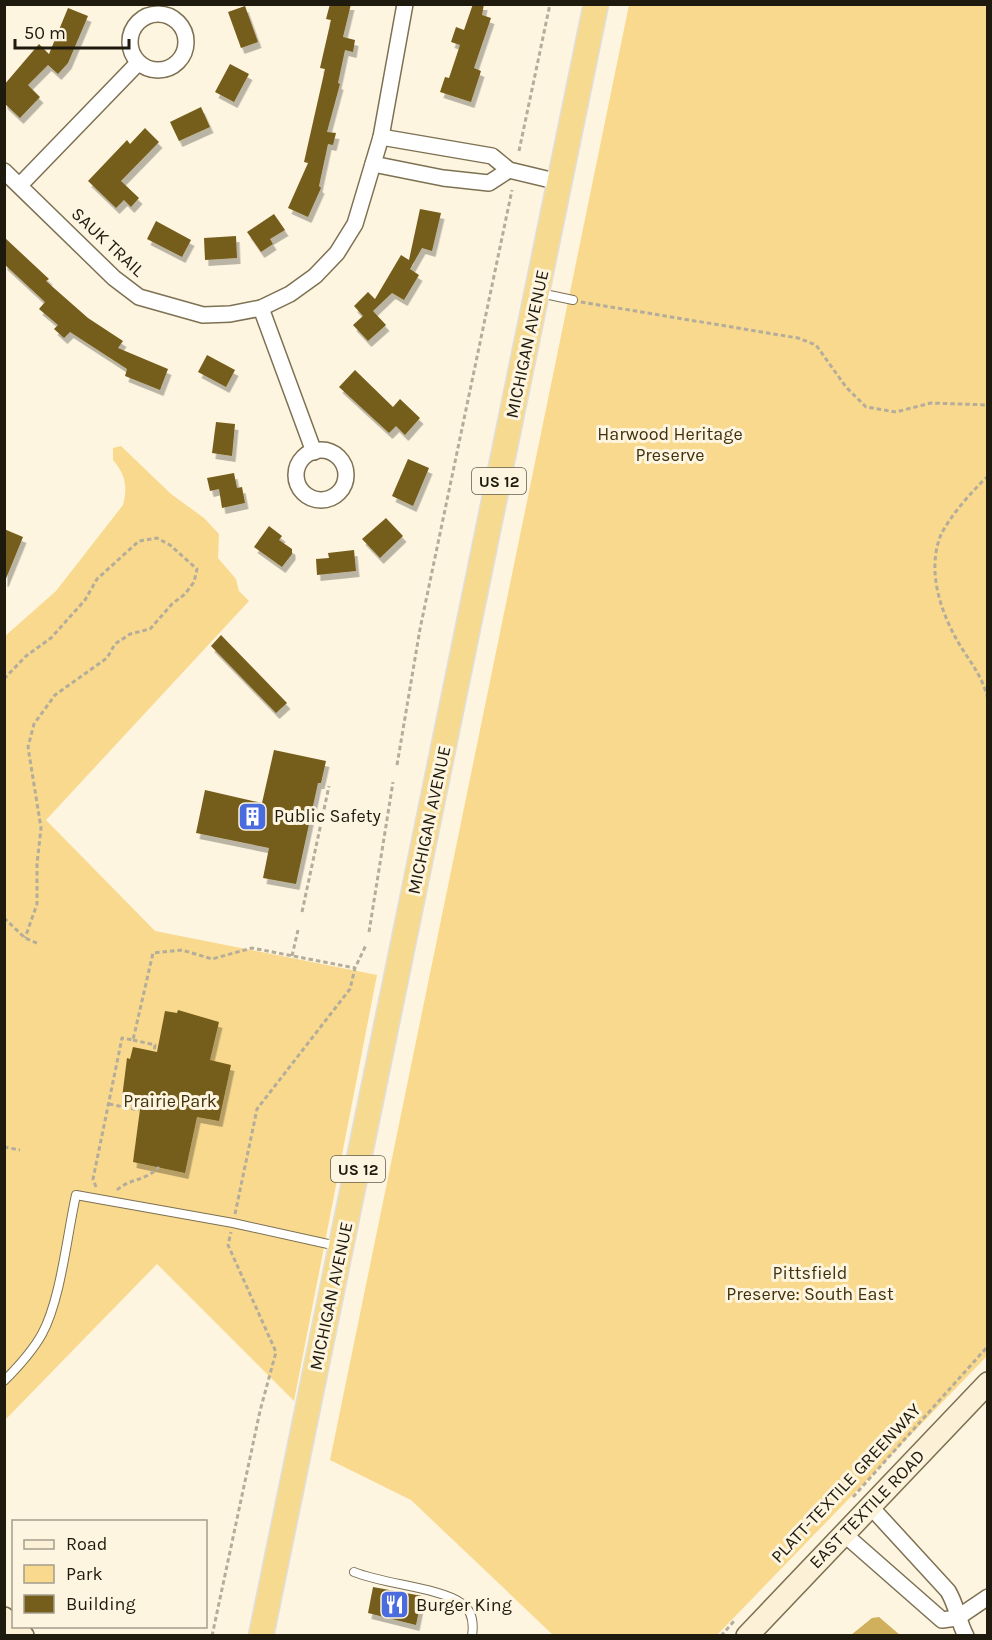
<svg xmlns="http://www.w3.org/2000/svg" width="992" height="1640" font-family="Karla,sans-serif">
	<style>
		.green { fill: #f8d98d }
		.water { fill: #d0af5d }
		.building { fill: #755d1b; filter: url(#shadow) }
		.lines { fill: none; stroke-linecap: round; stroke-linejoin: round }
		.service-casing { stroke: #7d7152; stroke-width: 10 }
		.minor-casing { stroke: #7d7152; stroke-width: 18 }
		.secondary-casing { stroke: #7d7152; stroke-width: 24 }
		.trunk-casing { stroke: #e0dfdd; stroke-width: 27 }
		.path { stroke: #b4ad9b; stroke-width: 3; stroke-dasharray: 4.5 3; stroke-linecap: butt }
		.service { stroke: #fff; stroke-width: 8 }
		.minor { stroke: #fff; stroke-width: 15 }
		.secondary { stroke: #fcf1d6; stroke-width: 21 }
		.trunk { stroke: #f6da90; stroke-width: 24 }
		.labels { text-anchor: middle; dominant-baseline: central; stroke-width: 6; stroke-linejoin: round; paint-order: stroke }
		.shield { fill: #fef5e1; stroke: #625c4d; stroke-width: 1.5 }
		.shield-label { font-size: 16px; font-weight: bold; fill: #1f1a0e }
		.street-label { font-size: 18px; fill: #1f1a0e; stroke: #fef5e1 }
		.park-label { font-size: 18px; fill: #3f310c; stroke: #fef5e1 }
		.poi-label { font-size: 18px; fill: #1f1a0e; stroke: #fef5e1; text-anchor: start }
	</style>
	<defs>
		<filter id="shadow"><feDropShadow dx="3.5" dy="6" stdDeviation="0" flood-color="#0004"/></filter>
	</defs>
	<rect width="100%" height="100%" fill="#fef5e1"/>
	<g class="green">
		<path d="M629,5H987V1356L717,1635H553L411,1500L330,1460Z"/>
		<path d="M121,446L171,494L204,518L219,534L218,558L236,579L239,591L249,601L46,820L155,931L377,975L294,1401L157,1264L5,1420L4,637L56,591L123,505C128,486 125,474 113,460V448Z"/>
	</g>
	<path class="water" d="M879,1617L900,1635H851L872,1618Z"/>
	<g class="building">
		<path d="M330,4H351L343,37L355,40L353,52L345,50L338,83L340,84L327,132L336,133L333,145L328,144L319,186L321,188L308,217L288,208L308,163L304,162L325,69L320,68L331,20L326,19Z"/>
		<path d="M473,4H484L482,15L491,18L474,68L481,71L471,102L440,92L445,77L449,78L460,45L451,42L456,27L464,30Z"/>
		<path d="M245,6L258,42L241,48L228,12Z"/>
		<path d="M68,8L88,16L68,63L58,74L48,65L28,85L40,97L20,118L4,103V85L39,44L49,54Z"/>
		<path d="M230,64L249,74L234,102L215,92Z"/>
		<path d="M201,107L210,127L179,141L170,122Z"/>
		<path d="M145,128L159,142L121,181L139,198L131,207L124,200L116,208L88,181L127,140L130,144Z"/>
		<path d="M420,209L441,213L432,251L422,248L410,269L419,275L404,300L392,293L373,311L386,325L368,341L353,325L363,316L354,306L368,292L375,299L401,255L409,260Z"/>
		<path d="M274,214L285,230L270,239L273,244L261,252L247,232Z"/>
		<path d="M156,221L191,240L182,257L147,239Z"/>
		<path d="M236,236L237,258L205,260L204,238Z"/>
		<path d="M4,237L49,279L46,281L88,318L123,341L118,348L168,369L160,390L125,376L127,369L70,332L64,338L54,329L58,325L39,309L45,302L4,264Z"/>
		<path d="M207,355L235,370L226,387L198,372Z"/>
		<path d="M355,370L393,407L400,399L420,418L405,435L396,426L389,433L339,387Z"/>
		<path d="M216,422L235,424L232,456L212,453Z"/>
		<path d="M408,459L429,468L413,506L392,496Z"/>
		<path d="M234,473L237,488L242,487L245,503L222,508L219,489L210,491L207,478Z"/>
		<path d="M386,518L403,536L380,558L362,539Z"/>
		<path d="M269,526L282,536L279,540L292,549V554L282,567L254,547Z"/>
		<path d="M4,529L23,537L5,581H4Z"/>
		<path d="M354,550L356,571L317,575L316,559L329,558L328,553Z"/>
		<path d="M221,635L287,703L276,713L211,646Z"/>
		<path d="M274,750L326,761L321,783H318L296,884L263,878L269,848L196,833L205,790L262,803Z"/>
		<path d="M178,1010L219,1022L210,1060L231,1065L219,1121L197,1117L185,1173L133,1162L141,1102L122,1098L127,1058L130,1059L133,1047L157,1052L165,1011L177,1013Z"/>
		<path d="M373,1587L422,1596L416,1625L368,1613Z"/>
	</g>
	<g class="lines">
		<defs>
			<g id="service">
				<path d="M540,293L573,300"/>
				<path d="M4,1381C19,1366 32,1352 42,1334C61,1299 67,1235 76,1195L233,1223L337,1246"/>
				<path d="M354,1572C383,1584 441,1588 461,1603C472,1610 474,1623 472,1636"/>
			</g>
			<g id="minor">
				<circle cx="158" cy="42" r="28"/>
				<path d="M381,137L492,156L509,170L559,182"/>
				<path d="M373,164L443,178L489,183L509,170"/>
				<path d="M4,171L114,278L139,297L203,315L230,314L261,308L290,294L315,276L337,253L355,224L381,137L405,4"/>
				<path d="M20,185L138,63"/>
				<path d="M261,308L314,452"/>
				<circle cx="321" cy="475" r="25"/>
				<path d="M870,1506L948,1591C957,1606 958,1621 966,1636"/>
				<path d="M844,1534L942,1620L957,1618L988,1597"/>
			</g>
			<g id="secondary">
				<path d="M4,1618L23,1636"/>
				<path d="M747,1636L988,1383"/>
			</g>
			<path id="trunk" d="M261,1636L596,4"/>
		</defs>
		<use href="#service" class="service-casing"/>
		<use href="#minor" class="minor-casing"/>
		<use href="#secondary" class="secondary-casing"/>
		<use href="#trunk" class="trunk-casing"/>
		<g class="path">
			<path d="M519,151L550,4"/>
			<path d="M581,302L798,338L816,345L846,387L866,407L896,412L931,403L988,405"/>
			<path d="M988,476C973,490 948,518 940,537C927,573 941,612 958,642C971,664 981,673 988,699"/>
			<path d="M4,679L26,656L51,638L85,600L97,579L139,541L157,538L170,545L197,569L194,582L185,594L172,604L150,629L130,634L115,644L107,658L55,695L34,724L28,747L41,828L37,864V904L25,938"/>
			<path d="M397,765L420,629L512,190"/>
			<path d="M4,880V881"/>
			<path d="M302,912L329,786"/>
			<path d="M4,918L25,938L39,944"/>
			<path d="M369,932L393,782"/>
			<path d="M292,956L298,930"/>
			<path d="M133,1040L155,1045L154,1052"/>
			<path d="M109,1104L139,1110"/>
			<path d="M4,1147L20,1150"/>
			<path d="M96,1187L93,1179L122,1038L133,1040L153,953L182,950L212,959L252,948L355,968"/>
			<path d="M117,1190C130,1178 144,1182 159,1167"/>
			<path d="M235,1214L257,1109L350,989L355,968L366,945"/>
			<path d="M853,1497L988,1346"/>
			<path d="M212,1636L260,1411L276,1352L228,1245L231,1232"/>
			<path d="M721,1636L734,1621"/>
		</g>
		<use href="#service" class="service"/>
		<use href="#minor" class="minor"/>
		<use href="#secondary" class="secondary"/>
		<use href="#trunk" class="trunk"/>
	</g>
	<defs>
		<symbol id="building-square" viewBox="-11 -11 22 22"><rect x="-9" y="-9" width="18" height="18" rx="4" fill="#4a6cdf" stroke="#fef5e1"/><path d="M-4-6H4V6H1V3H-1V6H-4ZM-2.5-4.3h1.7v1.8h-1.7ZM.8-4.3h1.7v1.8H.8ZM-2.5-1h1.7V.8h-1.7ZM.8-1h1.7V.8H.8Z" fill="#fff"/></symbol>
		<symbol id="restaurant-square" viewBox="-11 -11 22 22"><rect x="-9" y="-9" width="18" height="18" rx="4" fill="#4a6cdf" stroke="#fef5e1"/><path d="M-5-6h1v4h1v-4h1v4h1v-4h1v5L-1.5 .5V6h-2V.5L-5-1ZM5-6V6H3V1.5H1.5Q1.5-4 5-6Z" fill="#fff"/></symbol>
	</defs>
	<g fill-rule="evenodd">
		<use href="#building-square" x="236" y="800" width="33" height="33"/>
		<use href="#restaurant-square" x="378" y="1588" width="33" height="33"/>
	</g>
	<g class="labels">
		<g class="shield">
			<rect x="472" y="468" width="54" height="26" rx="4.5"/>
			<rect x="331" y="1156" width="54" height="26" rx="4.5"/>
		</g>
		<g class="shield-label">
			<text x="499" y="481">US 12</text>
			<text x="358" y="1169">US 12</text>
		</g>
		<g class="street-label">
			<text transform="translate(108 242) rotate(43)">SAUK TRAIL</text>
			<text transform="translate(527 344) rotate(-78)">MICHIGAN AVENUE</text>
			<text transform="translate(429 820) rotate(-78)">MICHIGAN AVENUE</text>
			<text transform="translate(331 1296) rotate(-78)">MICHIGAN AVENUE</text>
			<text transform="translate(846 1483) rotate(-47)">PLATT-TEXTILE GREENWAY</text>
			<text transform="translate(867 1509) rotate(-46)">EAST TEXTILE ROAD</text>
		</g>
		<g class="park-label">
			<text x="670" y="434">Harwood Heritage<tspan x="670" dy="21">Preserve</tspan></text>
			<text x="170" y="1101">Prairie Park</text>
			<text x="810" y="1273">Pittsfield<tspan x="810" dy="21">Preserve: South East</tspan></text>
		</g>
		<g class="poi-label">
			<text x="274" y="816">Public Safety</text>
			<text x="416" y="1605">Burger King</text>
		</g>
	</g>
	<rect width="992" height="1640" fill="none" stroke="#1f1a0e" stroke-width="12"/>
	<rect x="12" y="1520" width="195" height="108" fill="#fef5e1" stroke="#a59d8d" stroke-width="1.5"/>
	<rect x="24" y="1540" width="30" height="9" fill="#fcf1d6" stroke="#a59d8d" stroke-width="1.5"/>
	<text x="66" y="1550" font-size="18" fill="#1f1a0e">Road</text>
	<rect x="24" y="1565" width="30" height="18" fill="#f8d98d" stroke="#a59d8d" stroke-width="1.5"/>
	<text x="66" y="1580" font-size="18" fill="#1f1a0e">Park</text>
	<rect x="24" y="1595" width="30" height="18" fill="#755d1b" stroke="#a59d8d" stroke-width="1.5"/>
	<text x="66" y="1610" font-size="18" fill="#1f1a0e">Building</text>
	<path d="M15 39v9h114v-9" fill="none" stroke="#1f1a0e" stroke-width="3"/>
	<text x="24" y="39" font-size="18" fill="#1f1a0e" stroke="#fef5e1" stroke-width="4.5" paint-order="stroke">50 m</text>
</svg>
